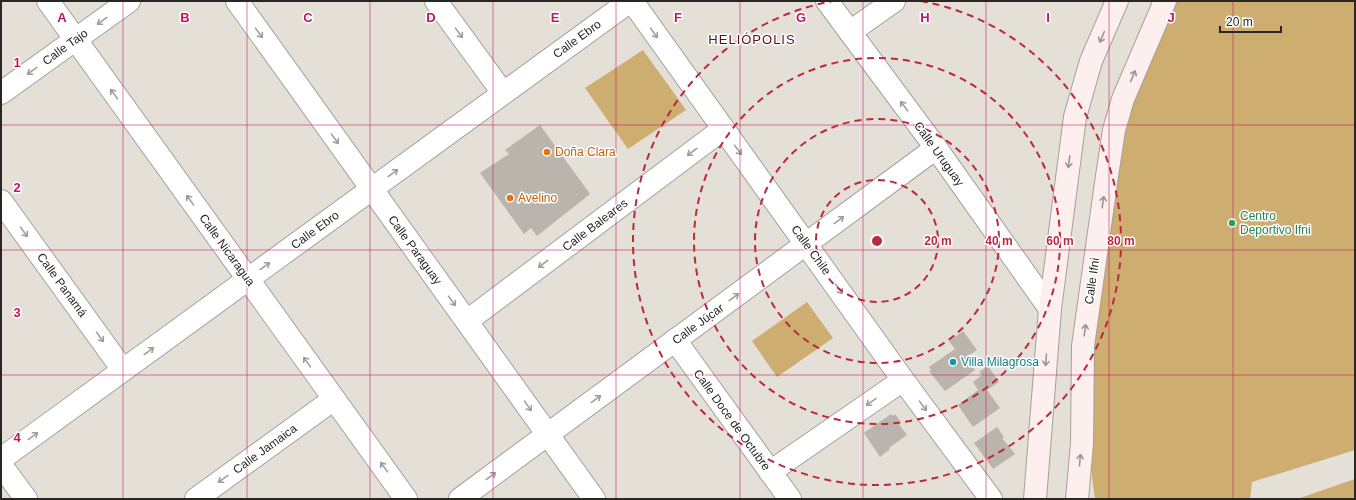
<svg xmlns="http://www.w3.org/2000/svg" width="1356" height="500" font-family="Helvetica,sans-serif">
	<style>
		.green { fill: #cdad70 }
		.building { fill: #bab4ad }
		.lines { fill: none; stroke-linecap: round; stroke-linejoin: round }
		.street-casing { stroke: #a5a19a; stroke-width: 24 }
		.secondary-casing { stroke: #a5a19a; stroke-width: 24 }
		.street { stroke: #fff; stroke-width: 22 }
		.secondary { stroke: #fcefed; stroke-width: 22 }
		.oneway { stroke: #9f9e9c }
		.oneway2 { stroke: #9d9593 }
		.grid { fill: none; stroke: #c2185b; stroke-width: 1; stroke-opacity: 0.55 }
		.ring { fill: none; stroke: #bb293f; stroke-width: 2; stroke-dasharray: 7 5 }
		.food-dot { fill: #e8710a; stroke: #fff; stroke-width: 1.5 }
		.leisure-dot { fill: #2e9e5b; stroke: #fff; stroke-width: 1.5 }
		.culture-dot { fill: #0f9aa8; stroke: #fff; stroke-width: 1.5 }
		.labels { text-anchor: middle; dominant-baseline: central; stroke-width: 3; stroke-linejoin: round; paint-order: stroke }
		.street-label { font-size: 12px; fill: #292724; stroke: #fff }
		.food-label { font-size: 12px; fill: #c56008; stroke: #fff; text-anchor: start }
		.leisure-label { font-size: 12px; fill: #27864d; stroke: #fff; text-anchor: start }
		.culture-label { font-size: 12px; fill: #0d838f; stroke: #fff; text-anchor: start }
		.neighbourhood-label { font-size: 13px; letter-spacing: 1px; fill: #56111a; stroke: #fff }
		.grid-label { font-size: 13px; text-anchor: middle; font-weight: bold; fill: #c2185b; stroke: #fff; stroke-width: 3; stroke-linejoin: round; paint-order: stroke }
		.centre { fill: #bb293f; stroke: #fff; stroke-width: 2 }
		.ring-label { font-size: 12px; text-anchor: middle; font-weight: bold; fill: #bb293f; stroke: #fff; stroke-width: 3; stroke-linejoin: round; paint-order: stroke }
	</style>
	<rect width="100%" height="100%" fill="#e4dfd7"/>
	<g class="green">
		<path d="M1176,1H1355V450L1252,482L1250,499H1095L1090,462L1094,344L1120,142L1136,94Z"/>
		<path d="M643,50L686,110L628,149L585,88Z"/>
		<path d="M807,302L833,338L777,377L752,341Z"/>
		<path d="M1355,479V499H1297Z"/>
	</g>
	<g class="building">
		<path d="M540,125L590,194L537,236L531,228L524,234L480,173L509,154L505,150Z"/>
		<path d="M963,331L977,350L966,357L975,370L945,391L929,371L931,370L929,367L955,349L949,341Z"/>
		<path d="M988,366L999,382L987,390L1000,408L973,427L958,405L978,390L973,382L982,375L979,372Z"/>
		<path d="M891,414L893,416L895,414L900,421L898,423L907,435L889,448L890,449L880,457L864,433Z"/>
		<path d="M997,427L1004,437L1002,438L1015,454L993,469L974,443Z"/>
	</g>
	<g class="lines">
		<defs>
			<g id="street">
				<path d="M48,1L406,499"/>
				<path d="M237,1L594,499"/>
				<path d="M436,1L503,93"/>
				<path d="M632,1L903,380L991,499"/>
				<path d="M827,1L936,148L1050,309"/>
				<path d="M850,32L894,1"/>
				<path d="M1,93L129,1"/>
				<path d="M1,201L123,370"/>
				<path d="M467,321L723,129"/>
				<path d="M675,340L790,499"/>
				<path d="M1,459L630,1"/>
				<path d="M1,465L26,499"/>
				<path d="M770,472L903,380"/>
				<path d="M196,499L334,399"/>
				<path d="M460,499L936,148"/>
			</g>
			<g id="secondary">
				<path d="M1035,499L1050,309L1075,117L1091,61L1117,1"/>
				<path d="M1077,499L1082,444L1083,346L1107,176L1114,130L1123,99L1165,1"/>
			</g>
		</defs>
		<use href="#street" class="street-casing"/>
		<use href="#secondary" class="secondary-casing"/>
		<use href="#street" class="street"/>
		<use href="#secondary" class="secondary"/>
	</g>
	<defs><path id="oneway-shaft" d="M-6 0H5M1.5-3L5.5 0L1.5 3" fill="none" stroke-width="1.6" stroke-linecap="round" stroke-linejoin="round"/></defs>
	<g class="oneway">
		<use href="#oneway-shaft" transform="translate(102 21) rotate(144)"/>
		<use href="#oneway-shaft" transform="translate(259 33) rotate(54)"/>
		<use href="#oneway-shaft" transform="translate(459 33) rotate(54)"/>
		<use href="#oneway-shaft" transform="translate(654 33) rotate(54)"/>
		<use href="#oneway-shaft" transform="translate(32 71) rotate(144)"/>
		<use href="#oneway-shaft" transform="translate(114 94) rotate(-126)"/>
		<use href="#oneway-shaft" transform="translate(904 106) rotate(-127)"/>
		<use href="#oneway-shaft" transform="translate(335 139) rotate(54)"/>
		<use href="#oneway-shaft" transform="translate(738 150) rotate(54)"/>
		<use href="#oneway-shaft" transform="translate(692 152) rotate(143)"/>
		<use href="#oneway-shaft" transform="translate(393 173) rotate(-36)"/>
		<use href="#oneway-shaft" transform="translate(190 200) rotate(-126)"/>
		<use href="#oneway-shaft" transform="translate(839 220) rotate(-36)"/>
		<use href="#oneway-shaft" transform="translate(24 232) rotate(54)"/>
		<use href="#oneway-shaft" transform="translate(543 264) rotate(143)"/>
		<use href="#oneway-shaft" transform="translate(265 266) rotate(-36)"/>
		<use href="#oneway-shaft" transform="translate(839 289) rotate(55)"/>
		<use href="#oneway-shaft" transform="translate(734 297) rotate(-36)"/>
		<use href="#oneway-shaft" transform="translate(452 301) rotate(54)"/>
		<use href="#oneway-shaft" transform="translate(100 337) rotate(54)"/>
		<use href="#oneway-shaft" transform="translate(149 351) rotate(-36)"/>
		<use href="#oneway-shaft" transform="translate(307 362) rotate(-126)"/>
		<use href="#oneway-shaft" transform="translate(596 399) rotate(-36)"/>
		<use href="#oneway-shaft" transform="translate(871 402) rotate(145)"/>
		<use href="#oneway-shaft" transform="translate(528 406) rotate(55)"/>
		<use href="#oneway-shaft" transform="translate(923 406) rotate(54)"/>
		<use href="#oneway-shaft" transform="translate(33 436) rotate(-36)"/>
		<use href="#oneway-shaft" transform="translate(384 467) rotate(-126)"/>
		<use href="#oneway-shaft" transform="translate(491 476) rotate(-36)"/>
		<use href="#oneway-shaft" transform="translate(223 479) rotate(144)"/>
	</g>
	<g class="oneway2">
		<use href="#oneway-shaft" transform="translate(1102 37) rotate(113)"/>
		<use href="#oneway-shaft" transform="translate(1133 76) rotate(-67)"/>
		<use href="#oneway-shaft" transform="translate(1069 162) rotate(98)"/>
		<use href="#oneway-shaft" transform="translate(1103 202) rotate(-82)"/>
		<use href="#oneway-shaft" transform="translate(1085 330) rotate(-82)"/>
		<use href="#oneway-shaft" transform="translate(1046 360) rotate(94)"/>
		<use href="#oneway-shaft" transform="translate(1080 460) rotate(-85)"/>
	</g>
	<path class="grid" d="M123,1V499M247,1V499M370,1V499M493,1V499M616,1V499M740,1V499M863,1V499M986,1V499M1109,1V499M1233,1V499M1,125H1355M1,250H1355M1,375H1355"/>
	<g class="ring">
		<circle cx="877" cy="241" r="61"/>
		<circle cx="877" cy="241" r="122"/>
		<circle cx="877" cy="241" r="183"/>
		<path d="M921 1A244 244 0 1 1 833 1"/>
	</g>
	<g class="food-dot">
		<circle cx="547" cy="152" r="4"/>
		<circle cx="510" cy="198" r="4"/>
	</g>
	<circle class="leisure-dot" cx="1232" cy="223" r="4"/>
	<circle class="culture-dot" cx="953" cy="362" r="4"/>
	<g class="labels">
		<g class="street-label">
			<text transform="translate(577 39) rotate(-36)">Calle Ebro</text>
			<text transform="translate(65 47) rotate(-36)">Calle Tajo</text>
			<text transform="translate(939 154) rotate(54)">Calle Uruguay</text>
			<text transform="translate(595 225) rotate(-37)">Calle Baleares</text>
			<text transform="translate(315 230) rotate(-36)">Calle Ebro</text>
			<text transform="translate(227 250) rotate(54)">Calle Nicaragua</text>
			<text transform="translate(415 250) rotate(54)">Calle Paraguay</text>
			<text transform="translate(811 250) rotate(54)">Calle Chile</text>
			<text transform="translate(1092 281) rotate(-82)">Calle Ifni</text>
			<text transform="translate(62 285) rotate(54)">Calle Panamá</text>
			<text transform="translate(698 324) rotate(-36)">Calle Júcar</text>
			<text transform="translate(732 420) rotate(54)">Calle Doce de Octubre</text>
			<text transform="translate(265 449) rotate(-36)">Calle Jamaica</text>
		</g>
		<g class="food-label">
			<text x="555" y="152">Doña Clara</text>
			<text x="518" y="198">Avelino</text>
		</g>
		<g class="leisure-label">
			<text x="1240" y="216">Centro<tspan x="1240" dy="14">Deportivo Ifni</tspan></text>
		</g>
		<g class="culture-label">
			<text x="961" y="362">Villa Milagrosa</text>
		</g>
		<g class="neighbourhood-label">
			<text x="752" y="39">HELIÓPOLIS</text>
		</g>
	</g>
	<g class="grid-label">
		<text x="62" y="22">A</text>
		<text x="185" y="22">B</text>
		<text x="308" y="22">C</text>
		<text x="431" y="22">D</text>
		<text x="555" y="22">E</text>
		<text x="678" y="22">F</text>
		<text x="801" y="22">G</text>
		<text x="925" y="22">H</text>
		<text x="1048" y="22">I</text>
		<text x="1171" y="22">J</text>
		<text x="17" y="67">1</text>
		<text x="17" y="192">2</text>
		<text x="17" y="317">3</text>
		<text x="17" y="442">4</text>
	</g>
	<circle cx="877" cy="241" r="6" class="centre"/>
	<g class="ring-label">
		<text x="938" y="245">20 m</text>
		<text x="999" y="245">40 m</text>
		<text x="1060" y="245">60 m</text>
		<text x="1121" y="245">80 m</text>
	</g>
	<rect width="1356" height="500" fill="none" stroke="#292724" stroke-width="4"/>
	<path d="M1220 26v6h61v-6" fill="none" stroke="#292724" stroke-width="2"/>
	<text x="1226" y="26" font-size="12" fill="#292724" stroke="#ffffff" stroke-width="3" paint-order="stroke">20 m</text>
</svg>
